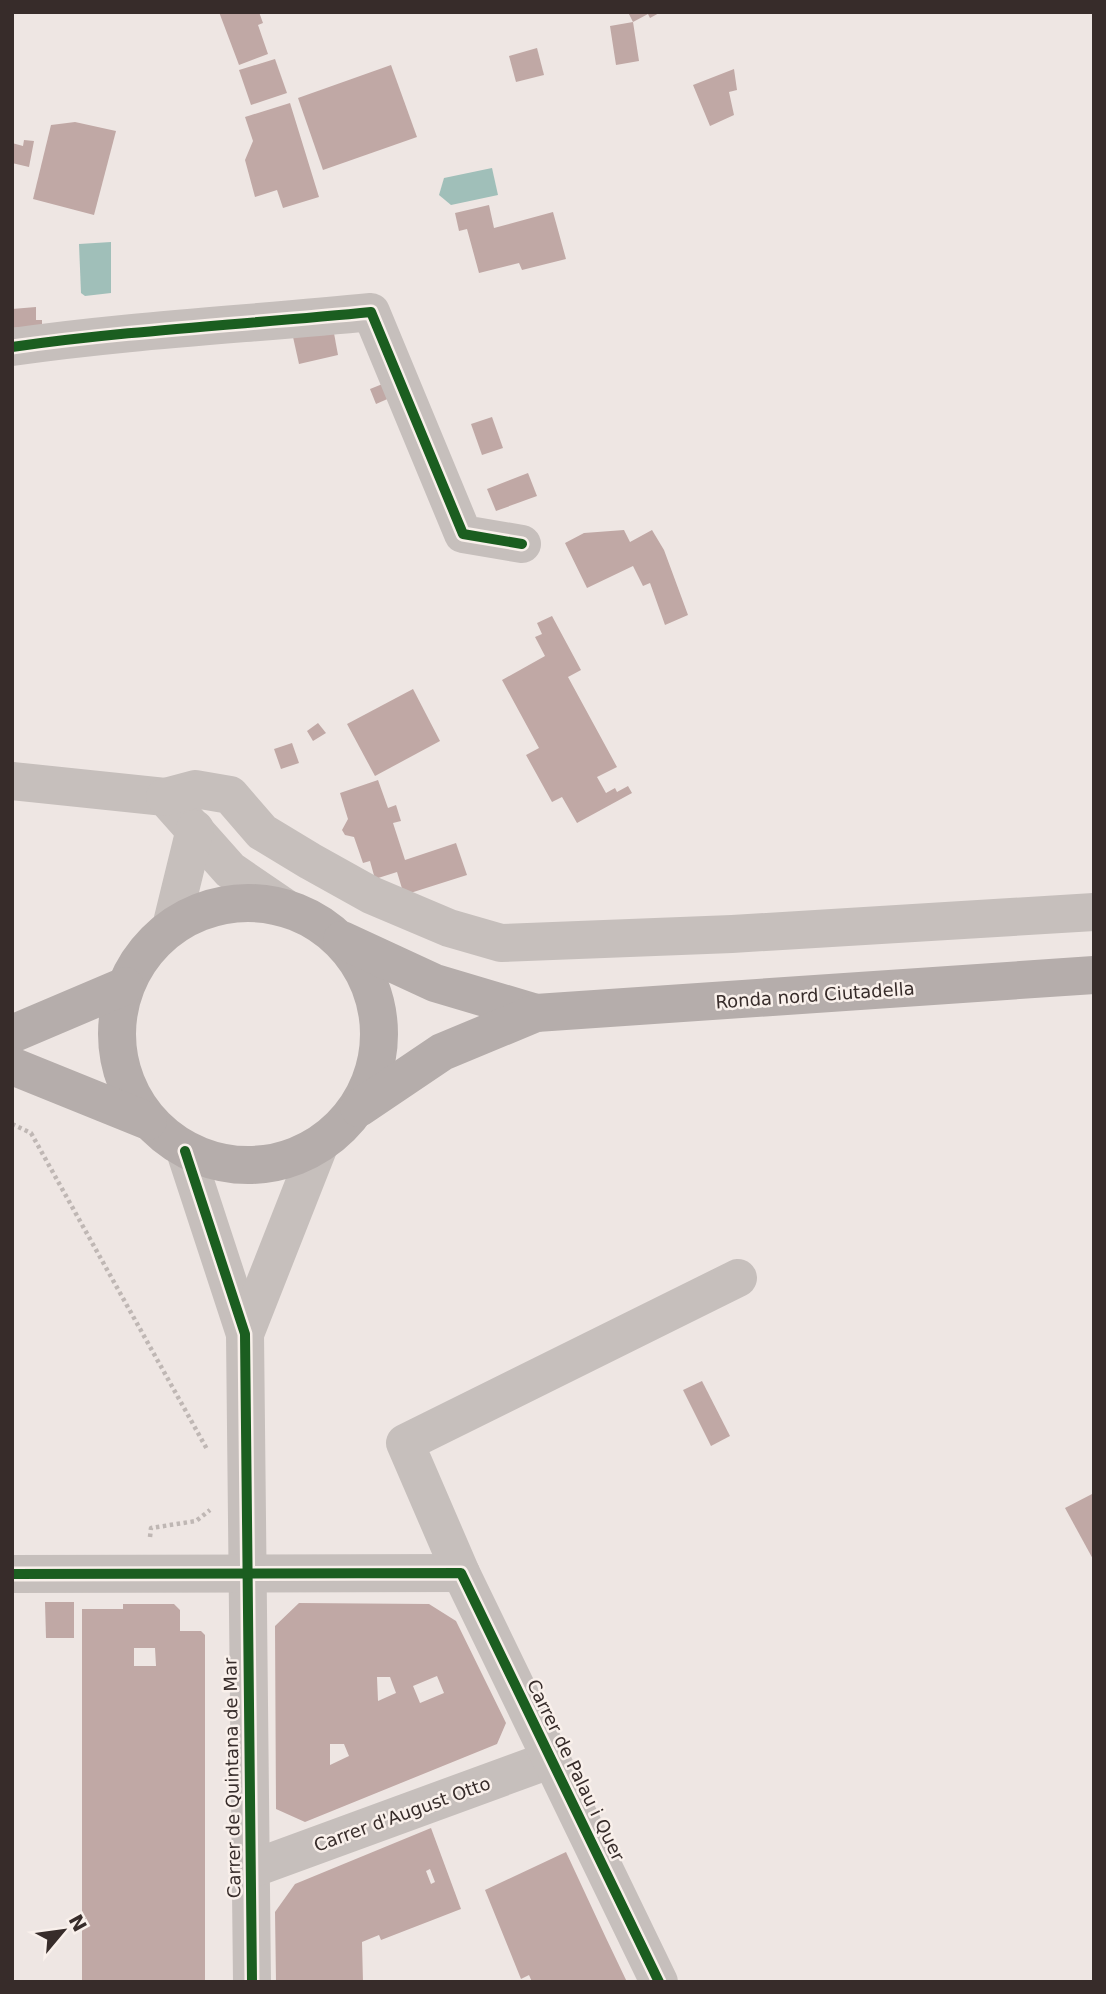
<svg xmlns="http://www.w3.org/2000/svg" width="1106" height="1994" font-family="'DejaVu Sans',sans-serif">
	<style>
		.water { fill: #a0bfb9 }
		.building { fill: #c0a8a5; fill-rule: evenodd }
		.lines { fill: none; stroke-linecap: round; stroke-linejoin: round }
		.path { stroke: #bfb7b4; stroke-width: 4.5; stroke-dasharray: 3.5 3.5; stroke-linecap: butt }
		.minor { stroke: #c6bfbc; stroke-width: 38 }
		.major { stroke: #b5adab; stroke-width: 38 }
		.cycleway-casing { stroke: #f9f0eb; stroke-width: 15 }
		.cycleway { stroke: #1b5e20; stroke-width: 10 }
		.labels { text-anchor: middle; dominant-baseline: central; stroke-width: 5; stroke-linejoin: round; paint-order: stroke }
		.street-label { font-size: 18px; fill: #372c2a; stroke: #f9f0eb }
	</style>
	<rect width="100%" height="100%" fill="#eee6e3"/>
	<g class="water">
		<path d="M492,168L498,195L451,205L439,195L444,178Z"/>
		<path d="M111,242V293L85,296L81,293L79,244Z"/>
	</g>
	<g class="building">
		<path d="M219,12H259L263,23L258,25L268,54L239,65Z"/>
		<path d="M628,12H661L650,18L648,14L633,22L639,61L616,65L610,26L633,22Z"/>
		<path d="M537,48L544,75L516,82L509,56Z"/>
		<path d="M275,59L287,93L251,105L239,70Z"/>
		<path d="M391,65L417,137L323,170L298,98Z"/>
		<path d="M734,69L737,90L729,92L734,115L710,126L693,85Z"/>
		<path d="M290,103L319,197L283,208L277,190L255,197L245,160L253,141L245,117Z"/>
		<path d="M75,122L116,131L94,215L33,199L51,125Z"/>
		<path d="M24,140L34,141L29,167L12,163V143L23,146Z"/>
		<path d="M489,205L494,228L553,212L566,259L522,270L519,263L479,273L467,229L459,231L455,213Z"/>
		<path d="M36,307V320H42V326L12,328V309Z"/>
		<path d="M333,328L338,355L299,364L293,337Z"/>
		<path d="M385,383L392,397L376,404L370,389Z"/>
		<path d="M492,417L503,448L482,455L471,424Z"/>
		<path d="M528,473L537,496L496,511L487,489Z"/>
		<path d="M624,530L630,542L652,530L664,550L688,615L665,625L650,583L643,586L633,566L587,588L565,543L584,533Z"/>
		<path d="M552,616L581,670L568,677L617,767L597,777L606,793L615,788L617,792L628,786L632,793L577,823L562,797L552,802L526,755L539,748L502,680L545,656L535,637L542,634L537,623Z"/>
		<path d="M413,689L440,741L375,776L347,724Z"/>
		<path d="M318,723L326,733L313,741L307,731Z"/>
		<path d="M292,743L299,763L281,769L274,749Z"/>
		<path d="M378,780L388,808L396,805L401,821L393,823L405,860L456,843L467,875L404,895L397,872L375,879L370,861L363,863L354,837L345,835L342,830L348,819L340,793Z"/>
		<path d="M702,1381L730,1436L711,1446L683,1390Z"/>
		<path d="M1094,1493V1561L1065,1508Z"/>
		<path d="M45,1602H74V1638H46Z"/>
		<path d="M299,1603L429,1604L456,1621L506,1723L497,1744L305,1822L276,1809L275,1626ZM437,1676L444,1693L420,1703L413,1686ZM377,1677H390L396,1693L378,1701ZM330,1744H344L349,1756L330,1765Z"/>
		<path d="M123,1604H174L180,1610V1631H201L205,1635V1982H82V1609H123ZM134,1648H155L156,1666H134Z"/>
		<path d="M431,1828L461,1909L381,1940L379,1935L362,1942L363,1982H276L275,1912L295,1884ZM430,1869L435,1882L431,1884L426,1871Z"/>
		<path d="M566,1852L606,1938L627,1982H532L529,1975L521,1979L485,1890Z"/>
	</g>
	<g class="lines">
		<g class="path">
			<path d="M12,1124L31,1133L208,1451"/>
			<path d="M150,1537L151,1528L196,1521L210,1510"/>
		</g>
		<g class="minor">
			<path d="M12,347C131,330 251,324 371,312L463,534L522,544"/>
			<path d="M12,781L165,797L230,870L284,907"/>
			<path d="M165,797L195,789L230,795L262,832L310,861L371,895L449,928L501,943L732,934L1094,912"/>
			<path d="M171,927L195,829"/>
			<path d="M185,1151L245,1334L252,1982"/>
			<path d="M245,1334L319,1146"/>
			<path d="M12,1574L461,1573"/>
			<path d="M252,1869L552,1759"/>
			<path d="M659,1982L461,1573L405,1443L738,1278"/>
		</g>
		<g class="major">
			<circle cx="248" cy="1034" r="131"/>
			<path d="M342,940L435,983L536,1013"/>
			<path d="M12,1034L125,986"/>
			<path d="M12,1066L148,1121"/>
			<path d="M359,1108L442,1052L536,1013L1094,975"/>
		</g>
		<defs>
			<g id="cycleway">
				<path d="M12,347C131,330 251,324 371,312L463,534L522,544"/>
				<path d="M185,1151L245,1334L252,1982"/>
				<path d="M12,1574L461,1573L659,1982"/>
			</g>
		</defs>
		<use href="#cycleway" class="cycleway-casing"/>
		<use href="#cycleway" class="cycleway"/>
	</g>
	<g class="labels">
		<g class="street-label">
			<text transform="translate(815 995) rotate(-4)">Ronda nord Ciutadella</text>
			<text transform="translate(576 1770) rotate(64)">Carrer de Palau i Quer</text>
			<text transform="translate(232 1778) rotate(-91)">Carrer de Quintana de Mar</text>
			<text transform="translate(402 1814) rotate(-20)">Carrer d'August Otto</text>
		</g>
	</g>
	<rect width="1106" height="1994" fill="none" stroke="#372c2a" stroke-width="28"/>
	<g transform="translate(63 1931) rotate(61)" stroke="#f9f0eb" stroke-width="5" paint-order="stroke">
	<path d="M0-5L12 26L0 18L-12 26Z" fill="#372c2a"/>
	<text y="-10" font-size="19" font-weight="bold" text-anchor="middle" fill="#372c2a">N</text>
	</g>
</svg>
